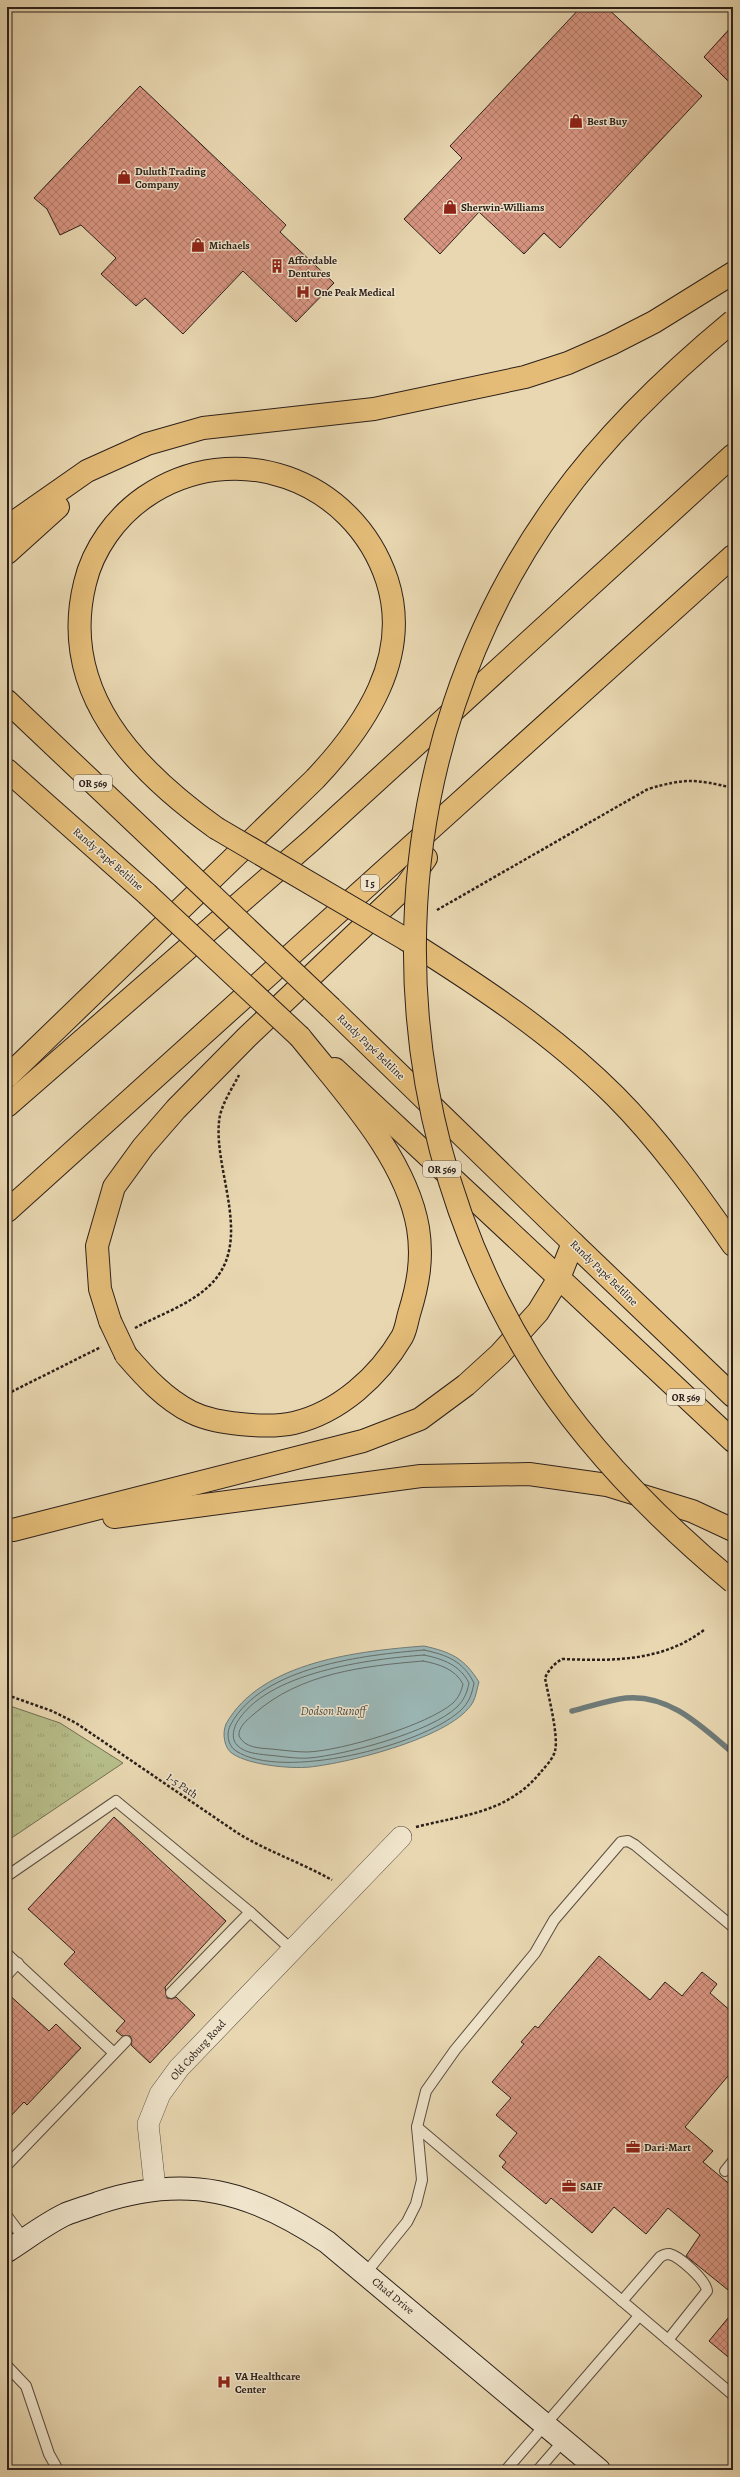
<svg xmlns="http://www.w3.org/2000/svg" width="740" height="2477" font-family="Alegreya,serif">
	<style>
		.grass { fill: url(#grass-tufts); stroke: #726f52 }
		.water { fill: #9bb7b6; stroke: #6f7b78 }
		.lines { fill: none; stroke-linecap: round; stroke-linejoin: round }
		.shore { stroke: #646c68; stroke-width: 1 }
		.stream { stroke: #6f7b78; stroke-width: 5.5 }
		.building { fill: url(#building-cross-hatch); stroke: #2c201a }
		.lane-casing { stroke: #5b4e40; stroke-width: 12 }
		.street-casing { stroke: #5b4e40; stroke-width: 22 }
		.secondary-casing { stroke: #2c201a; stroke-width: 24 }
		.primary-casing { stroke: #2c201a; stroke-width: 24 }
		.highway-casing { stroke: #2c201a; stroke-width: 24 }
		.path { stroke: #2c201a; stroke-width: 2.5; stroke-dasharray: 3 2; stroke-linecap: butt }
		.lane { stroke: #f0e5cc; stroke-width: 10 }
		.street { stroke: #f0e5cc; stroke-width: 21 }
		.secondary { stroke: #f0e5cc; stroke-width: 22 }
		.primary { stroke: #e4bc78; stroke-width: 22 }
		.highway { stroke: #e4bc78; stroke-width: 22 }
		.primary-bridge-casing { stroke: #2c201a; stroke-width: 24; stroke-linecap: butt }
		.highway-bridge-casing { stroke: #2c201a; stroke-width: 24; stroke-linecap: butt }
		.primary-bridge { stroke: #e4bc78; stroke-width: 22 }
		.highway-bridge { stroke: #e4bc78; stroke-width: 22 }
		.labels { text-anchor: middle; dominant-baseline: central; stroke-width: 3; stroke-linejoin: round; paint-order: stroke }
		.shield { fill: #f0e5cc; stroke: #675b4f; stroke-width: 1 }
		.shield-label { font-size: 10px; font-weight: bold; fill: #2c201a }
		.poi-label { font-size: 11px; font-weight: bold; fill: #2c201a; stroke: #f0e5cc; text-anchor: start }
		.street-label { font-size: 11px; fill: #2c201a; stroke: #f0e5cc }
		.water-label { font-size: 12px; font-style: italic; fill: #4d4d49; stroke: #f0e5cc }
	</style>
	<defs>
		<pattern id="grass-tufts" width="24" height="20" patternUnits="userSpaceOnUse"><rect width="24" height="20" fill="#b7be8a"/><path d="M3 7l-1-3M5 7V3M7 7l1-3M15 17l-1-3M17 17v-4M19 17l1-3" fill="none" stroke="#9ea376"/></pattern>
		<pattern id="building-cross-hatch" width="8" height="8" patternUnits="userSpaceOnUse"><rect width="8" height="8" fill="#d79581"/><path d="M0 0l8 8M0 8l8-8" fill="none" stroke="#af7969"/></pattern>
	</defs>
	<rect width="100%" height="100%" fill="#e8d7b1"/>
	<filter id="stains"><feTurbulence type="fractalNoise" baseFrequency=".005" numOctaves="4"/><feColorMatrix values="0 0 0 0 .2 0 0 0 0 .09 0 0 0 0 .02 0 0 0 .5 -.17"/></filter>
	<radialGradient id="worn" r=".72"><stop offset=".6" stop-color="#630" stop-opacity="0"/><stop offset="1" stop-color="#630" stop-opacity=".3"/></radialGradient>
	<path class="grass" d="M7,1705L60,1723L123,1763L7,1841Z"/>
	<path class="water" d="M424,1646C451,1652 464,1658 479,1682C477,1688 476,1697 473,1702C454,1737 348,1763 310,1767C290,1769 250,1765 233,1754C224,1749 222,1733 226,1724C261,1661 360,1651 424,1646Z"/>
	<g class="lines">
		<g class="shore">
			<path d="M424,1650C447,1655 463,1661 474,1683C472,1694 469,1703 460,1711C421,1746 282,1781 236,1751C227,1745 226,1732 231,1724C263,1666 365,1655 424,1650Z"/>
			<path d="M424,1655C443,1659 460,1665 469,1683C467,1693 464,1700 457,1707C431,1732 345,1755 309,1758C296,1759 280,1756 267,1755C258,1754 245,1753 238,1746C231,1740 233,1731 236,1724C265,1672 370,1659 424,1655Z"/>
			<path d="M423,1661C439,1664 455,1669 463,1684C461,1692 459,1697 453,1703C428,1725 341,1751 307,1752C295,1752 283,1750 271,1749C259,1748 245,1748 239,1736C238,1727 247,1720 254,1714C300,1673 364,1666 423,1661Z"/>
		</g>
		<path class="stream" d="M572,1711C589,1707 608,1700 626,1698C670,1694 702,1727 733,1753"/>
	</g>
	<g class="building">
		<path d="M581,7H606L702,96L560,248L544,233L524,254L479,212L440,254L404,219L462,158L450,146Z"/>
		<path d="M733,25V86L704,57Z"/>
		<path d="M140,86L286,225L280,232L334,283L296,322L243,271L183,334L145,298L136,306L101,274L116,258L81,225L60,235L47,209L34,198Z"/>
		<path d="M114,1817L226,1921L165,1987L167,1998L172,1999L176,1997L195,2015L150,2063L131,2045L132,2040L130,2036H122L116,2031L125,2021L64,1964L75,1952L28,1909Z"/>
		<path d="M599,1956L650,2000L665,1982L682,1996L702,1972L717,1984L710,1993L733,2013V2070L685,2127L713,2151L703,2162L733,2187V2294L686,2256L700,2235L668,2208L646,2234L614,2207L592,2233L551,2198L546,2204L502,2167L506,2162L499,2156L517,2133L496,2115L511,2098L492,2082L524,2044L521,2042L535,2026L538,2028Z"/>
		<path d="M7,1993L49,2031L56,2024L81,2048L27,2105L24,2102L7,2120Z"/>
		<path d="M733,2312V2361L709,2341Z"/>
	</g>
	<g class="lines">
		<defs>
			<g id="lane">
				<path d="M7,1876L116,1801L250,1912"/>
				<path d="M7,1954L114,2053"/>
				<path d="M7,1975L18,1963"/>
				<path d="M171,1993L250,1912L292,1950"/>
				<path d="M417,2127L733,2395"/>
				<path d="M7,2165L126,2041"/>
				<path d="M725,2171L733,2161"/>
				<path d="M7,2216L25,2240"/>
				<path d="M365,2274L407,2222L416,2204L422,2180L417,2127L426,2091L455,2050L535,1953L554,1920L621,1842L628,1841L635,1845L733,1927"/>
				<path d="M622,2301L660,2257C663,2255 665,2254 669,2254C679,2256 706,2280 707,2291L668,2340"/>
				<path d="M7,2366L26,2386L49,2454L58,2470"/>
				<path d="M506,2470L639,2316"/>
				<path d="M538,2470L564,2440"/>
			</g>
			<path id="street" d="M155,2188L148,2124L160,2094L179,2068L401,1837"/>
			<path id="secondary" d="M7,2251C26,2239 45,2224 66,2214C76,2210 87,2207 98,2203C187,2173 251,2191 327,2242L599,2470"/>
			<g id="primary">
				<path d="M7,701L179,864"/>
				<path d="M7,770L147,894"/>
				<path d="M331,1008L573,1243"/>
				<path d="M335,1069L559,1278"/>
			</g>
			<g id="highway">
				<path d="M7,527L87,471L147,444L203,428L374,409L525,377L568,363L611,344L654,322L733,273"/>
				<path d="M7,553L58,507"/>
				<path d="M407,940C480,986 553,1034 615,1096C659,1140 697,1193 733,1245"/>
				<path d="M7,1077L315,779C365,726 412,657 387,580C353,478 234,436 145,497C116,517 93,549 85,583C58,692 135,770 216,828"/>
				<path d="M7,1106L312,840L733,455"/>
				<path d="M7,1211L733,556"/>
				<path d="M559,1278L733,1441"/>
				<path d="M110,1321L100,1289L97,1246L114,1187L143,1147L176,1109L247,1037L406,886L426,858"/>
				<path d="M126,1355C145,1377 165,1399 191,1412C207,1420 223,1422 240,1424C259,1426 276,1427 294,1423C340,1412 379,1376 402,1337C406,1330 407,1321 409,1314C418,1285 423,1259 418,1228C406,1157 343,1091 300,1037"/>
				<path d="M114,1517L421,1476L529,1474L607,1485L692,1511L733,1530"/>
				<path d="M13,1530L363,1441L420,1419L466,1385L500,1354L538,1312L559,1278L573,1243L733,1396"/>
			</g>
		</defs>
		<use href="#lane" class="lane-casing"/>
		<use href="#street" class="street-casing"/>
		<use href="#secondary" class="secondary-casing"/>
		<use href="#primary" class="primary-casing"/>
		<use href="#highway" class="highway-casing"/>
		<g class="path">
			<path d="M437,910L648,789C686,778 695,779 733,788"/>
			<path d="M135,1328C159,1315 189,1305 209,1286C255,1243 214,1174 219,1122C220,1106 232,1089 239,1075"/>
			<path d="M7,1394L101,1347"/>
			<path d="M7,1695L52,1711L76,1723L236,1832C266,1851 300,1862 332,1880"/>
			<path d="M416,1827C463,1815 507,1813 540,1773C545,1767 553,1759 555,1751C559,1737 548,1694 545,1678C549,1669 554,1664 562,1659C612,1661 662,1662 704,1630"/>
		</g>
		<use href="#lane" class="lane"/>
		<use href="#street" class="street"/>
		<use href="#secondary" class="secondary"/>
		<use href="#primary" class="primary"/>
		<use href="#highway" class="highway"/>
		<defs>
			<g id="primary-bridge">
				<path d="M179,864L331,1008"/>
				<path d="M147,894L300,1037"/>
			</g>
			<g id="highway-bridge">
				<path d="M733,321C669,374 608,432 559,500C376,751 368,1097 531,1360C584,1445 656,1518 733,1582"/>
				<path d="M216,828L407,940"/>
				<path d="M110,1321L126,1355"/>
			</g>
		</defs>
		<use href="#primary-bridge" class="primary-bridge-casing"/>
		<use href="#highway-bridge" class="highway-bridge-casing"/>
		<use href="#primary-bridge" class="primary-bridge"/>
		<use href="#highway-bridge" class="highway-bridge"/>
	</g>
	<defs>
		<symbol id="shop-bare" viewBox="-9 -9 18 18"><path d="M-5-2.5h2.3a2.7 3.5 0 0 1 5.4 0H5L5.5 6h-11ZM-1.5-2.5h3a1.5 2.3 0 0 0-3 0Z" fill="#8f2418" stroke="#f0e5cc" stroke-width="2.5" paint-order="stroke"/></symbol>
		<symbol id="building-bare" viewBox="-9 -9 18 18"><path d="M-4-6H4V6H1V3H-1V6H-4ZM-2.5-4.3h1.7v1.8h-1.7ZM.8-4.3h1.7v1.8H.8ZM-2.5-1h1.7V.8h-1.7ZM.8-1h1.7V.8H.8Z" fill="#8f2418" stroke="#f0e5cc" stroke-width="2.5" paint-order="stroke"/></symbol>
		<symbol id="hospital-bare" viewBox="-9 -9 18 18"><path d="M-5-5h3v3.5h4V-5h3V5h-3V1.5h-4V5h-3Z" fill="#8f2418" stroke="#f0e5cc" stroke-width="2.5" paint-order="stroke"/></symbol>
		<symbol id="office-bare" viewBox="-9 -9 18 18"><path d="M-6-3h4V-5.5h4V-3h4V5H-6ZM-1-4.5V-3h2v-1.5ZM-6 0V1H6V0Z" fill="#8f2418" stroke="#f0e5cc" stroke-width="2.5" paint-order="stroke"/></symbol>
	</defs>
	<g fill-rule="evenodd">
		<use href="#shop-bare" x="566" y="111" width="20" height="20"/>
		<use href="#shop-bare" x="114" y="167" width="20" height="20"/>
		<use href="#shop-bare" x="440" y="197" width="20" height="20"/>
		<use href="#shop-bare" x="188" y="235" width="20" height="20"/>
		<use href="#building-bare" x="267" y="256" width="20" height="20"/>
		<use href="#hospital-bare" x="293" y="282" width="20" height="20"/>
		<use href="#office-bare" x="623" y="2137" width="20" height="20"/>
		<use href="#office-bare" x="559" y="2176" width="20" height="20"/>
		<use href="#hospital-bare" x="214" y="2372" width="20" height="20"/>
	</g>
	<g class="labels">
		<g class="shield">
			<rect x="74" y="775" width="38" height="16" rx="3"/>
			<rect x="361" y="875" width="18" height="16" rx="3"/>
			<rect x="423" y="1161" width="38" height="16" rx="3"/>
			<rect x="667" y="1389" width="38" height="16" rx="3"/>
		</g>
		<g class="shield-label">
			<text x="93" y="783">OR 569</text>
			<text x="370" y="883">I 5</text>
			<text x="442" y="1169">OR 569</text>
			<text x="686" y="1397">OR 569</text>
		</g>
		<g class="poi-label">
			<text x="587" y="121">Best Buy</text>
			<text x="135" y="171">Duluth Trading<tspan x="135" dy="13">Company</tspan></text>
			<text x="461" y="207">Sherwin-Williams</text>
			<text x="209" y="245">Michaels</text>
			<text x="288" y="260">Affordable<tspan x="288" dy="13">Dentures</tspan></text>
			<text x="314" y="292">One Peak Medical</text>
			<text x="644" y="2147">Dari-Mart</text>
			<text x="580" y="2186">SAIF</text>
			<text x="235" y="2376">VA Healthcare<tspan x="235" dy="13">Center</tspan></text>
		</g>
		<g class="street-label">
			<text transform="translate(108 859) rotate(41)">Randy Papé Beltline</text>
			<text transform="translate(371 1047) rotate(44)">Randy Papé Beltline</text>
			<text transform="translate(604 1273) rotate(44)">Randy Papé Beltline</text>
			<text transform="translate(182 1786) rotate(34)">I-5 Path</text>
			<text transform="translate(198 2050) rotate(-48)">Old Coburg Road</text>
			<text transform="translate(393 2296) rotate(40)">Chad Drive</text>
		</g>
		<g class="water-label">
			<text x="333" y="1711">Dodson Runoff</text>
		</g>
	</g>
	<rect width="740" height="2477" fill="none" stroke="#e8d7b1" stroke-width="24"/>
	<rect x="8" y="8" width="724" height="2461" fill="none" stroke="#2c201a" stroke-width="2"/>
	<rect x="12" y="12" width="716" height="2453" fill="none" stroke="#2c201a"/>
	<rect width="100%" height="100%" filter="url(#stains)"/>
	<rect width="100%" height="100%" fill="url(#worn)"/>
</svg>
